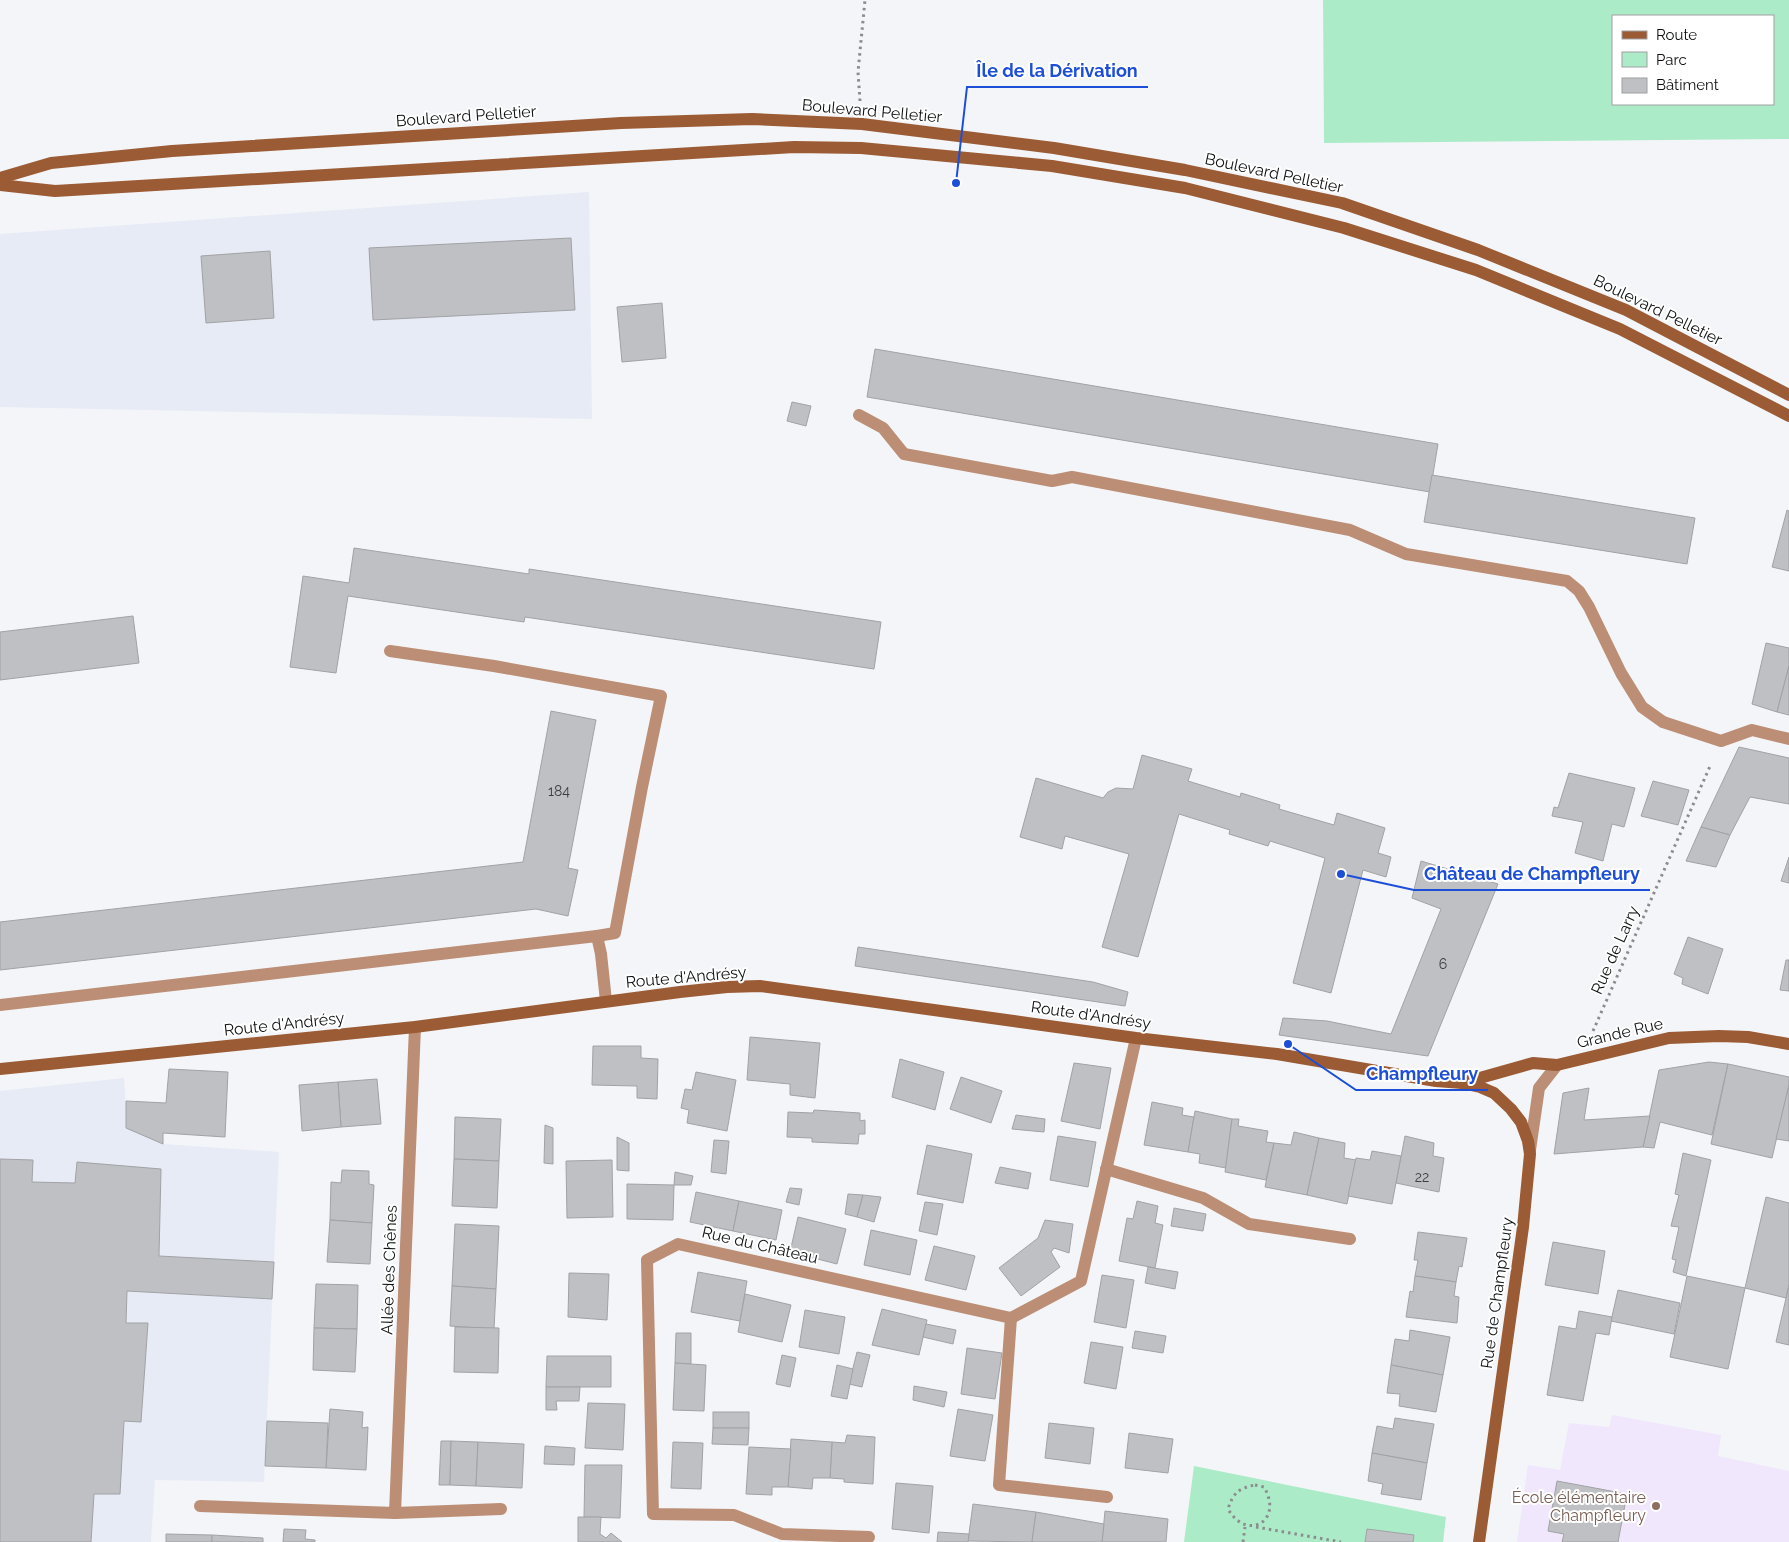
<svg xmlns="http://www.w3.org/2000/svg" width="1789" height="1542" font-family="Raleway,sans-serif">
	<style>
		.built { fill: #e7ebf5 }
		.education { fill: #f0e7fc }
		.green { fill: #acebc8; fill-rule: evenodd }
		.building { fill: #bfc0c3; stroke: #a1a2a5 }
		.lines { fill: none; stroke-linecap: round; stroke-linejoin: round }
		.path { stroke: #8b8c8e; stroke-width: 3; stroke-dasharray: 2.5 4; stroke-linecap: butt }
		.lane { stroke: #bb8e75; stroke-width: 12 }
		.street { stroke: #bb8e75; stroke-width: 12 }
		.secondary { stroke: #9b5b34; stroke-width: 12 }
		.education-dot { fill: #8d6e63; stroke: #fff; stroke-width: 2 }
		.labels { text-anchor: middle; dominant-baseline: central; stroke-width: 4; stroke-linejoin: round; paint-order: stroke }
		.number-label { font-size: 14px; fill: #3c3d3e }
		.street-label { font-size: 16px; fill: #101112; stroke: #fff }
		.education-label { font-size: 16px; fill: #785e54; stroke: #fff; text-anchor: end }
		.leader { fill: none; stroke: #1d4ed8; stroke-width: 2 }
		.callout-dot { fill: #1d4ed8; stroke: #fff; stroke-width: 2 }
		.callout-label { font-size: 18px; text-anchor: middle; font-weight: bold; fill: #1d4ed8; stroke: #fff; stroke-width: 4; stroke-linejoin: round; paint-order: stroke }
	</style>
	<rect width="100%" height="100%" fill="#f4f5f8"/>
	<g class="built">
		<path d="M589,192L592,419L0,407V234Z"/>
		<path d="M124,1078L127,1128L164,1144L279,1152L264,1482L155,1480L151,1542H0V1091Z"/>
	</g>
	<path class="education" d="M1612,1415L1721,1435L1718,1456L1789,1471V1542H1517L1528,1465L1560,1470L1569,1423L1609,1427Z"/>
	<g class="green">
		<path d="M1323,0H1789V139L1324,143ZM1773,16V104H1613V16Z"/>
		<path d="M1194,1466L1446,1517L1443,1542H1184Z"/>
	</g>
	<g class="building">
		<path d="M571,238L575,310L373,320L369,248Z"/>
		<path d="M270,251L274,318L206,323L201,256Z"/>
		<path d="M662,303L666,358L622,362L617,307Z"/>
		<path d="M875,349L1438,444L1430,492L867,397Z"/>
		<path d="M792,402L811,406L806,426L787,421Z"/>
		<path d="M1432,475L1695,518L1687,564L1424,522Z"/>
		<path d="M1787,510L1789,511V571L1772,567Z"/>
		<path d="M354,548L529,574V569L881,622L874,669L525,617L524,622L348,596L336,673L290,667L303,576L349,583Z"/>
		<path d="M133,616L139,663L0,680V632Z"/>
		<path d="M1766,643L1789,648V666L1777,712L1752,704Z"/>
		<path d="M1789,666V715L1777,712Z"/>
		<path d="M551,711L596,720L568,868L578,870L568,916L536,909L0,970V922L523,862Z"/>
		<path d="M1739,747L1789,758V804L1750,797L1730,835L1701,827Z"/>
		<path d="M1142,755L1192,769L1188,781L1240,797L1241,793L1280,805L1279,809L1334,825L1337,813L1385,828L1378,853L1391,857L1386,877L1363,870L1331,993L1293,983L1325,858L1270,841L1268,846L1229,834L1230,830L1179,814L1138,957L1102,947L1129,854L1065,836L1062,849L1020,837L1036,778L1103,798L1108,792L1116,788L1133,789Z"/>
		<path d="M1569,773L1635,788L1624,827L1612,824L1603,861L1575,853L1583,822L1552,816L1554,807L1558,808Z"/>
		<path d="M1653,781L1689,790L1678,825L1641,816Z"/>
		<path d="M1701,827L1730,835L1716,867L1686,861Z"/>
		<path d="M1789,857V883L1781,881Z"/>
		<path d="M1421,861L1498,884L1428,1056L1279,1035L1283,1018L1327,1021L1391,1034L1441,909L1412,898Z"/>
		<path d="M1688,937L1723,949L1708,994L1682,984L1683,978L1674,974Z"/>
		<path d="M858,947L1093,982L1128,992L1125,1006L855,966Z"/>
		<path d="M1786,960H1789V991L1780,990Z"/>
		<path d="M750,1037L820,1043L815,1098L790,1095V1084L747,1080Z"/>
		<path d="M593,1046H641V1058L658,1059L657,1099L637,1098V1086L592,1085Z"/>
		<path d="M900,1059L944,1072L935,1110L892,1097Z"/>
		<path d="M1709,1062L1728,1064L1712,1135L1660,1122L1654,1148L1643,1147L1659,1070Z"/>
		<path d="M1074,1063L1111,1068L1100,1129L1061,1121Z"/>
		<path d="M1728,1064L1789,1077V1085L1772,1158L1711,1144Z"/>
		<path d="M169,1069L228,1072L225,1137L163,1133V1144L126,1128V1101L166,1103Z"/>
		<path d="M696,1072L736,1080L727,1131L687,1123L689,1110L681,1108L685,1089L692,1090Z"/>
		<path d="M961,1077L1002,1091L991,1123L950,1109Z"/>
		<path d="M377,1079L381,1124L341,1127L338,1082Z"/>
		<path d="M338,1082L341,1127L302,1131L299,1085Z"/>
		<path d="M1789,1085V1141L1776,1139Z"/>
		<path d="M1589,1088L1584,1120L1650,1116L1643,1147L1554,1154L1563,1093Z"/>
		<path d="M1152,1102L1183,1108L1182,1115L1194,1117L1188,1152L1144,1145Z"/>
		<path d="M814,1110L860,1113V1121L865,1120V1134H859L858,1144L812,1142V1138L787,1137L788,1112L813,1113Z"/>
		<path d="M1195,1111L1232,1119L1226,1168L1199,1163L1200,1154L1188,1152Z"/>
		<path d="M1016,1115L1045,1119L1044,1132L1012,1129Z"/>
		<path d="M455,1117L501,1119L499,1161L454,1159Z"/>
		<path d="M1232,1119H1239L1238,1126L1268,1131L1266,1142L1274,1143L1266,1180L1225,1172Z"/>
		<path d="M545,1125L553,1128V1164L544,1163Z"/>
		<path d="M1294,1132L1319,1138L1307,1195L1265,1187L1274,1143L1291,1145Z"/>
		<path d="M1058,1136L1096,1142L1088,1187L1050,1180Z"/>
		<path d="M1405,1136L1434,1143L1433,1156L1444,1158L1439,1192L1396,1183Z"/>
		<path d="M617,1137L629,1143V1171L617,1170Z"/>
		<path d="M1319,1138L1345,1143L1344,1158L1356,1160L1347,1204L1307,1195Z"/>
		<path d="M714,1140L729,1141L726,1174L711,1172Z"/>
		<path d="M927,1145L972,1154L963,1203L917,1194Z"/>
		<path d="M1372,1151L1401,1156L1392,1204L1348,1196L1356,1158L1370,1160Z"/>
		<path d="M1683,1153L1711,1160L1686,1276L1673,1272L1676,1260L1672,1259L1679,1227L1671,1226L1679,1195L1675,1194Z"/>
		<path d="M0,1159L33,1160L32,1182L75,1183L77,1162L161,1169L159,1256L274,1262L272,1299L127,1291L126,1323H148L141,1422L124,1421L120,1494H94L91,1542H0Z"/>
		<path d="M454,1159L499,1161L497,1208L452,1206Z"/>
		<path d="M612,1160L613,1217L567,1218L566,1161Z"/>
		<path d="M1000,1167L1031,1173L1028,1189L995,1183Z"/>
		<path d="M342,1170L369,1171V1184L374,1185L372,1223L330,1220L331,1182L341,1183Z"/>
		<path d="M675,1172L693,1176L691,1185H674Z"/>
		<path d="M627,1184L674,1185L673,1220L627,1219Z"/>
		<path d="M790,1188L802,1189L799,1205L786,1202Z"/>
		<path d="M696,1192L739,1201L733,1231L690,1222Z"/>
		<path d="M848,1194L863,1195L857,1217L845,1214Z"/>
		<path d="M863,1195L881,1197L874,1222L857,1217Z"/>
		<path d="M1766,1197L1789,1203V1285L1786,1298L1745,1288Z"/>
		<path d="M739,1201L782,1210L776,1240L733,1231Z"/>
		<path d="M1137,1201L1158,1206L1155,1223L1163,1225L1155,1268L1119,1261L1127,1218L1133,1219Z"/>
		<path d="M925,1202L943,1204L937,1235L919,1231Z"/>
		<path d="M1174,1208L1206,1214L1203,1231L1171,1226Z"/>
		<path d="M798,1217L846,1229L837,1264L790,1252Z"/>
		<path d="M330,1220L372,1223L370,1264L327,1262Z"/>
		<path d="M1045,1220L1073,1224L1069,1253L1054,1248L1051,1252L1060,1267L1021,1296L999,1268L1038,1238Z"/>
		<path d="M455,1224L499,1226L496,1289L452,1286Z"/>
		<path d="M871,1230L917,1240L910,1275L864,1265Z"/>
		<path d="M1418,1232L1467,1238L1462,1267L1459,1266L1456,1282L1415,1276L1418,1260H1414Z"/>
		<path d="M1553,1242L1605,1251L1598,1294L1545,1285Z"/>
		<path d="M934,1246L975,1256L966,1290L925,1280Z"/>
		<path d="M1148,1267L1178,1272L1175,1289L1145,1283Z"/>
		<path d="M698,1272L747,1281L740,1321L691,1312Z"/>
		<path d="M569,1273L609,1274L607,1320L568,1317Z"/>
		<path d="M1102,1275L1134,1280L1126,1328L1094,1322Z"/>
		<path d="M1415,1276L1456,1282L1454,1296L1459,1297L1457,1323L1406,1317L1410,1291L1413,1292Z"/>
		<path d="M1687,1276L1745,1288L1728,1369L1670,1357Z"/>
		<path d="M316,1284L358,1285L357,1329L314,1328Z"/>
		<path d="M1789,1285V1345L1776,1342Z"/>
		<path d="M452,1286L496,1289L494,1329L450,1326Z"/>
		<path d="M1618,1290L1680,1303L1674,1334L1611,1321Z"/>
		<path d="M745,1294L791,1305L782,1342L738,1332Z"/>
		<path d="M882,1309L927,1320L919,1355L872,1345Z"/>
		<path d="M805,1310L845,1317L839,1354L799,1347Z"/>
		<path d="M1579,1311L1612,1317L1609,1335L1596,1333L1583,1401L1547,1395L1559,1326L1576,1329Z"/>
		<path d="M926,1324L956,1330L953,1344L923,1337Z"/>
		<path d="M455,1327L499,1328L498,1373L454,1372Z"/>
		<path d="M314,1328L357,1329L355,1372L313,1370Z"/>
		<path d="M1410,1330L1450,1337L1443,1375L1391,1365L1395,1339L1409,1341Z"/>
		<path d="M1135,1331L1166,1336L1163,1353L1132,1348Z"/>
		<path d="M676,1333H691V1364L675,1363Z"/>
		<path d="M1091,1342L1123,1347L1116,1389L1084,1383Z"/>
		<path d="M967,1348L1002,1353L995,1399L961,1394Z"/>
		<path d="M857,1352L870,1355L862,1387L849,1384Z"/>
		<path d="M782,1355L796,1358L790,1387L776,1384Z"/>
		<path d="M547,1356H611V1387H546Z"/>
		<path d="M675,1363L706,1365L704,1411L673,1410Z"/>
		<path d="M837,1365L853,1369L847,1399L831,1396Z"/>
		<path d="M1391,1365L1443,1375L1436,1412L1399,1406L1400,1394L1387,1393Z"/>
		<path d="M914,1386L947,1392L944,1407L913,1400Z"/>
		<path d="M546,1387H580L579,1401H556L557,1410H546Z"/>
		<path d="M588,1403L625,1404L623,1450L585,1448Z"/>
		<path d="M330,1409L363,1412L362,1428L368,1427L366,1470L326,1468Z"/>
		<path d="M958,1409L993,1415L985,1461L950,1456Z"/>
		<rect x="713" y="1412" width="36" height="16"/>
		<path d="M1395,1418L1434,1424L1427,1463L1372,1453L1377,1426L1393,1429Z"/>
		<path d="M267,1421L328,1423L326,1468L265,1466Z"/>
		<path d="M1049,1423L1094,1428L1090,1464L1045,1458Z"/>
		<path d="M713,1428H749L748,1445L712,1444Z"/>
		<path d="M1129,1433L1173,1439L1168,1473L1125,1468Z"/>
		<path d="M847,1435L875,1437L873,1484L844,1482V1479L830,1478L832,1442L845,1443Z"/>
		<path d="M791,1439L832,1442L830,1478H813L812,1489L788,1487Z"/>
		<path d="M441,1441H451L450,1485H439Z"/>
		<path d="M451,1441L478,1442L476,1486L450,1485Z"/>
		<path d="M478,1442L524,1444L522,1488L476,1486Z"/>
		<path d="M673,1442L703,1443L701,1489L671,1488Z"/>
		<path d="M545,1446L575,1448L574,1465L544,1464Z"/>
		<path d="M749,1447L791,1449L788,1487H772V1495L746,1494Z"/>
		<path d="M1372,1453L1427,1463L1421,1500L1381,1494L1383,1484L1368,1481Z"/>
		<path d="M585,1465H622L620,1518L584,1517Z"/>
		<path d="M1557,1481L1627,1494L1618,1542H1562L1564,1534L1548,1531Z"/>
		<path d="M896,1483L933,1486L929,1533L892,1529Z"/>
		<path d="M973,1504L1036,1512L1032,1542L968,1541Z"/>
		<path d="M1105,1511L1168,1519L1166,1542H1102Z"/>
		<path d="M1036,1512L1104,1524L1102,1542H1032Z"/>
		<path d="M578,1517H601L600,1534L606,1538L611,1533L622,1542H578Z"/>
		<path d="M284,1529L306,1530L305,1539L315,1540V1542H283Z"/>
		<path d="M1367,1529L1414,1535L1413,1542H1365Z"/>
		<path d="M938,1532L969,1534L968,1542H937Z"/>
		<path d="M166,1534L212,1535V1542H166Z"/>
		<path d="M212,1535L263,1538V1542H212Z"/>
	</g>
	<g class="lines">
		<g class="path">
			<path d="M860,101L858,72L865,0"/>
			<path d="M1593,1031L1711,764"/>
			<path d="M1255,1485L1264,1487C1284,1521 1247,1542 1228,1509C1233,1493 1239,1488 1255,1485Z"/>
			<path d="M1256,1527L1341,1542"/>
			<path d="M1243,1542L1245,1527"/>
		</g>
		<g class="lane">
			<path d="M859,415L883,428L904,454L1052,481L1072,477L1350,530L1406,554L1567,581L1579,591L1589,607L1621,673L1642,707L1663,722"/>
			<path d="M390,651L494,666L661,696L642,787L615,933L597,936L601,954L606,1001"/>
			<path d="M0,1005L597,936"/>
		</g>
		<g class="street">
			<path d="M1663,722L1721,741L1752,730L1789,739"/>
			<path d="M1530,1150L1539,1088L1557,1065"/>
			<path d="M1106,1169L1203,1198L1249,1224L1350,1239"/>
			<path d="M1011,1318L999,1485L1107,1497"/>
			<path d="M200,1506L395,1513L415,1027"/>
			<path d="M395,1513L501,1509"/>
			<path d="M869,1537L782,1534L734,1515L653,1514L647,1260L678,1244L1011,1318L1081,1281L1136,1038"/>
		</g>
		<g class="secondary">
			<path d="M0,178L51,163L172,151L621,123L752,119L862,124L1054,148L1185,170L1342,203L1478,250L1626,310L1789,395"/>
			<path d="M0,185L55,191L794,147L861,148L1052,166L1185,188L1344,228L1476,270L1620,329L1789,416"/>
			<path d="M0,1069L415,1027L680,992L727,987L760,986L1136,1038L1277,1054L1436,1081L1462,1083L1480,1087L1494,1093L1511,1109L1521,1122L1528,1141L1530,1154L1523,1227L1479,1542"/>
			<path d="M1462,1083L1533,1063L1557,1065L1669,1038L1719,1036L1748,1037L1789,1044"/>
		</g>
	</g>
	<circle class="education-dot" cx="1656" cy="1506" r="5"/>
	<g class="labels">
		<g class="number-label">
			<text x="559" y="791">184</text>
			<text x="1443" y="964">6</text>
			<text x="1422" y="1177">22</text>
		</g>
		<g class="street-label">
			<text transform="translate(872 111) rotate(5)">Boulevard Pelletier</text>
			<text transform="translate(466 116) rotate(-4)">Boulevard Pelletier</text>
			<text transform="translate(1274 173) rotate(12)">Boulevard Pelletier</text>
			<text transform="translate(1658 310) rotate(26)">Boulevard Pelletier</text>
			<text transform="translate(1615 950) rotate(-66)">Rue de Larry</text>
			<text transform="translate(686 977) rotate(-5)">Route d'Andrésy</text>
			<text transform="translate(1091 1015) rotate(8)">Route d'Andrésy</text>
			<text transform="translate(284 1024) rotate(-6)">Route d'Andrésy</text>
			<text transform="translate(1620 1033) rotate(-13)">Grande Rue</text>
			<text transform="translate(760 1245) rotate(13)">Rue du Château</text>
			<text transform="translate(389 1270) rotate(-88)">Allée des Chênes</text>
			<text transform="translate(1497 1293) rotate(-82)">Rue de Champfleury</text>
		</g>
		<g class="education-label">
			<text x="1646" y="1497">École élémentaire<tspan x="1646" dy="18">Champfleury</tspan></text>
		</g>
	</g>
	<path class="leader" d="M956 183L967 87H1148M1341 874L1414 890H1650M1288 1044L1356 1090H1488"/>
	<g class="callout-dot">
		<circle cx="956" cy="183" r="5"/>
		<circle cx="1341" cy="874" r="5"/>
		<circle cx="1288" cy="1044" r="5"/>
	</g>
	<g class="callout-label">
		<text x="1057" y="77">Île de la Dérivation</text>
		<text x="1532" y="880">Château de Champfleury</text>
		<text x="1422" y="1080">Champfleury</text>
	</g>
	<rect x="1612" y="15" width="162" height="90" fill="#ffffff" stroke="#9fa0a0"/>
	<rect x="1622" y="31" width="25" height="8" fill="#9b5b34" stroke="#9fa0a0"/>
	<text x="1656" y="40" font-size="15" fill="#101112">Route</text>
	<rect x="1622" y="52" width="25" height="15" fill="#acebc8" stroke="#9fa0a0"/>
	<text x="1656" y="65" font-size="15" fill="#101112">Parc</text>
	<rect x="1622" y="78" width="25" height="15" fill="#bfc0c3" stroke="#9fa0a0"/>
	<text x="1656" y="90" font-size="15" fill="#101112">Bâtiment</text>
</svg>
